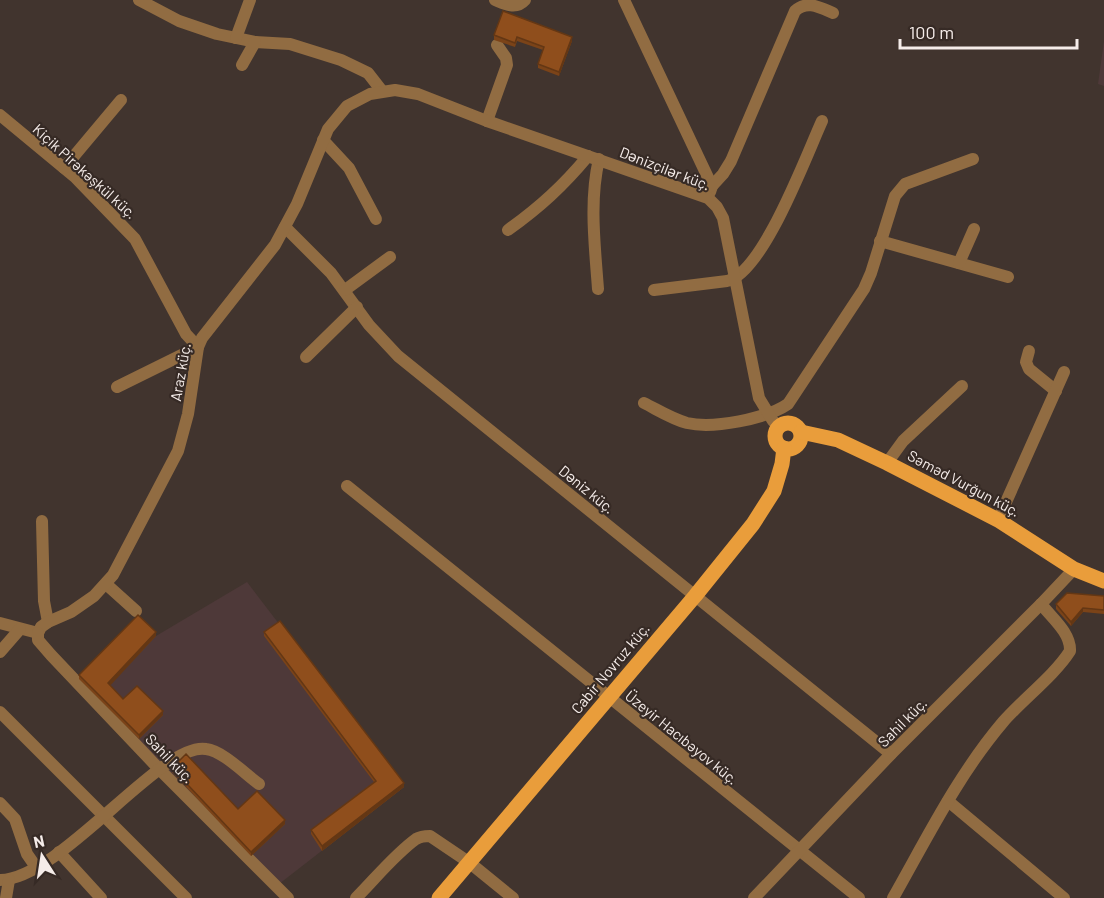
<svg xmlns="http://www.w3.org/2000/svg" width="1104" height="898" font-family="Barlow,sans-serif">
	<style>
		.industrial { fill: #4e3939 }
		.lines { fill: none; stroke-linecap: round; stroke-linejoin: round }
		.minor { stroke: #916c42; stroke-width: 12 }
		.major { stroke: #e99d3b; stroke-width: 15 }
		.wall { fill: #7b4318 }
		.shaded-wall { fill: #643714 }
		.building { fill: #8f4e1c; stroke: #643714; stroke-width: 1.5 }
		.labels { text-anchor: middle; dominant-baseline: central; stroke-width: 4.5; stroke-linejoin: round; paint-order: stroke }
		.street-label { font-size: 15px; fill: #f5ece9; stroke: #362a25 }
	</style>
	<rect width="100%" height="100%" fill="#41342e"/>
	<g class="industrial">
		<path d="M1104,41V86L1098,84Z"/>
		<path d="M247,582L404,787L279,884L79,679L138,620L156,636Z"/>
	</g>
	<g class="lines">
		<g class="minor">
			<path d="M139,0L179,21L217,34L255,42L290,44L341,60L368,73L382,91"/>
			<path d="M495,0C505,4 516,10 525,0"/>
			<path d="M624,0L712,186L710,192"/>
			<path d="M236,38L250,0"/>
			<path d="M242,65L255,42"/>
			<path d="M0,115L76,178L135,239L186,334L198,347L117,387"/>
			<path d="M487,121L507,65L506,58L497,45"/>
			<path d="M323,140L349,168L376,219"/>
			<path d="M64,168L121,100"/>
			<path d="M712,186L723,174L731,161L795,11C807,0 819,7 833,13"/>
			<path d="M285,227L331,273L369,325L398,356L891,754"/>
			<path d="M508,230C540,207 563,186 588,156"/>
			<path d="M880,241L1008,277"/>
			<path d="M959,263L974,229"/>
			<path d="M598,289C595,247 589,201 599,159"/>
			<path d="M345,290L390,257"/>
			<path d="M654,290L727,281C763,273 806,156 822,121"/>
			<path d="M1029,351L1026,362L1029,369L1056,391"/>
			<path d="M306,357L357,307"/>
			<path d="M644,403C658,410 672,419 687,423C713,429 766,419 788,404L864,289L871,273L895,196L905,184L973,159"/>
			<path d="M887,463L903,441L962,386"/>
			<path d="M347,486L859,898"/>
			<path d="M998,520L1064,372"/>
			<path d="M42,521L44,601L48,622"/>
			<path d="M106,584L136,611"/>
			<path d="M0,623L38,633"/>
			<path d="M38,633L41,627L48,622L71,612L94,596L113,575L178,451L188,414L198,347L202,338L275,245L297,204L328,129L347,106L370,94L395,90L418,94L487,121L708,198L717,207L723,218L759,398L773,421L780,427"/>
			<path d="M38,633V640L51,655L160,770L288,898"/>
			<path d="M0,652L20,629"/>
			<path d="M0,712L186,898"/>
			<path d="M948,801L1064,898"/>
			<path d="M0,803L15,819L27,854L36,867"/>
			<path d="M59,852L101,898"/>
			<path d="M0,880C61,879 162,741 206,749C223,751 245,774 259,784"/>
			<path d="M6,898L9,880"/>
			<path d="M356,898C375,879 394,855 416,839C421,836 425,836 430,836L470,863L513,898"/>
			<path d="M754,898L891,754L1041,604L1074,569"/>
			<path d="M893,898C927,838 958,775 1003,722C1023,699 1054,676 1070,651C1071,633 1052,618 1041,604"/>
		</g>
		<g class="major">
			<circle cx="788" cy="436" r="13"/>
			<path d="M801,432L838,440L887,463L998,520L1074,569L1104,581"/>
			<path d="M439,898L695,596L753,524L774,491L782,464L784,448"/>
		</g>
	</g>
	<g class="wall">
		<path d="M494,35L572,41L559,76L538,68V64L543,50L517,41L515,47L494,40Z"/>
		<path d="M1104,596V614L1083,612L1071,626L1056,609V604Z"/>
		<path d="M264,632L404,787L322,851L311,834V830L374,782L264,636Z"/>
		<path d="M156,636L110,685L123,699L163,715L139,739L79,679V675Z"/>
		<path d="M172,768L238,809L285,824L251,856L172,772Z"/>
	</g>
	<g class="shaded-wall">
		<path d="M572,37V41L559,76V72Z"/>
		<path d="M1083,608V612L1071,626V622Z"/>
		<path d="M156,632V636L108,688V683Z"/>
		<path d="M163,711V715L139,739V735Z"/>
		<path d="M404,783V787L322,851V846Z"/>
		<path d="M285,820V824L251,856V852Z"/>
	</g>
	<g class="building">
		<path d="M503,11L572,37L559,72L538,64L544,47L517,37L515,43L494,35Z"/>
		<path d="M1067,593L1104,596V610L1083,608L1071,622L1056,604Z"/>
		<path d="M138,615L156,632L108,683L123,699L137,686L163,711L139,735L79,675Z"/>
		<path d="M280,621L404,783L322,846L311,830L376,781L264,632Z"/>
		<path d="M186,754L238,809L257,791L285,820L251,852L172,768Z"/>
	</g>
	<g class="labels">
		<g class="street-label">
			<text transform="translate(665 168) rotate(21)">Dәnizçilәr küç.</text>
			<text transform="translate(85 171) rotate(42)">Kiçik Pirəkəşkül küç.</text>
			<text transform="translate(180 372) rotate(-80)">Araz küç.</text>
			<text transform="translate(964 483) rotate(28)">Səməd Vurğun küç.</text>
			<text transform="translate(587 489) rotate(39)">Dәniz küç.</text>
			<text transform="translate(610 668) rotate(-50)">Cabir Novruz küç.</text>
			<text transform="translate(902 722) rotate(-45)">Sahil küç.</text>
			<text transform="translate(682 737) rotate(39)">Üzeyir Hacıbəyov küç.</text>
			<text transform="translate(170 758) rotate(46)">Sahil küç.</text>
		</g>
	</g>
	<g transform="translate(42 856) rotate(348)" stroke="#362a25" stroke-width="4.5" paint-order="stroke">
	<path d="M0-4.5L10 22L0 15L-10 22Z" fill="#f5ece9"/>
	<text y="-9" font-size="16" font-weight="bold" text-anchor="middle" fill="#f5ece9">N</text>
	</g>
	<path d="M900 39v9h177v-9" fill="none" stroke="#f5ece9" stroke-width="3"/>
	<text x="909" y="39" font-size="18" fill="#f5ece9" stroke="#362a25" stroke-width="4.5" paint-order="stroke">100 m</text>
</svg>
